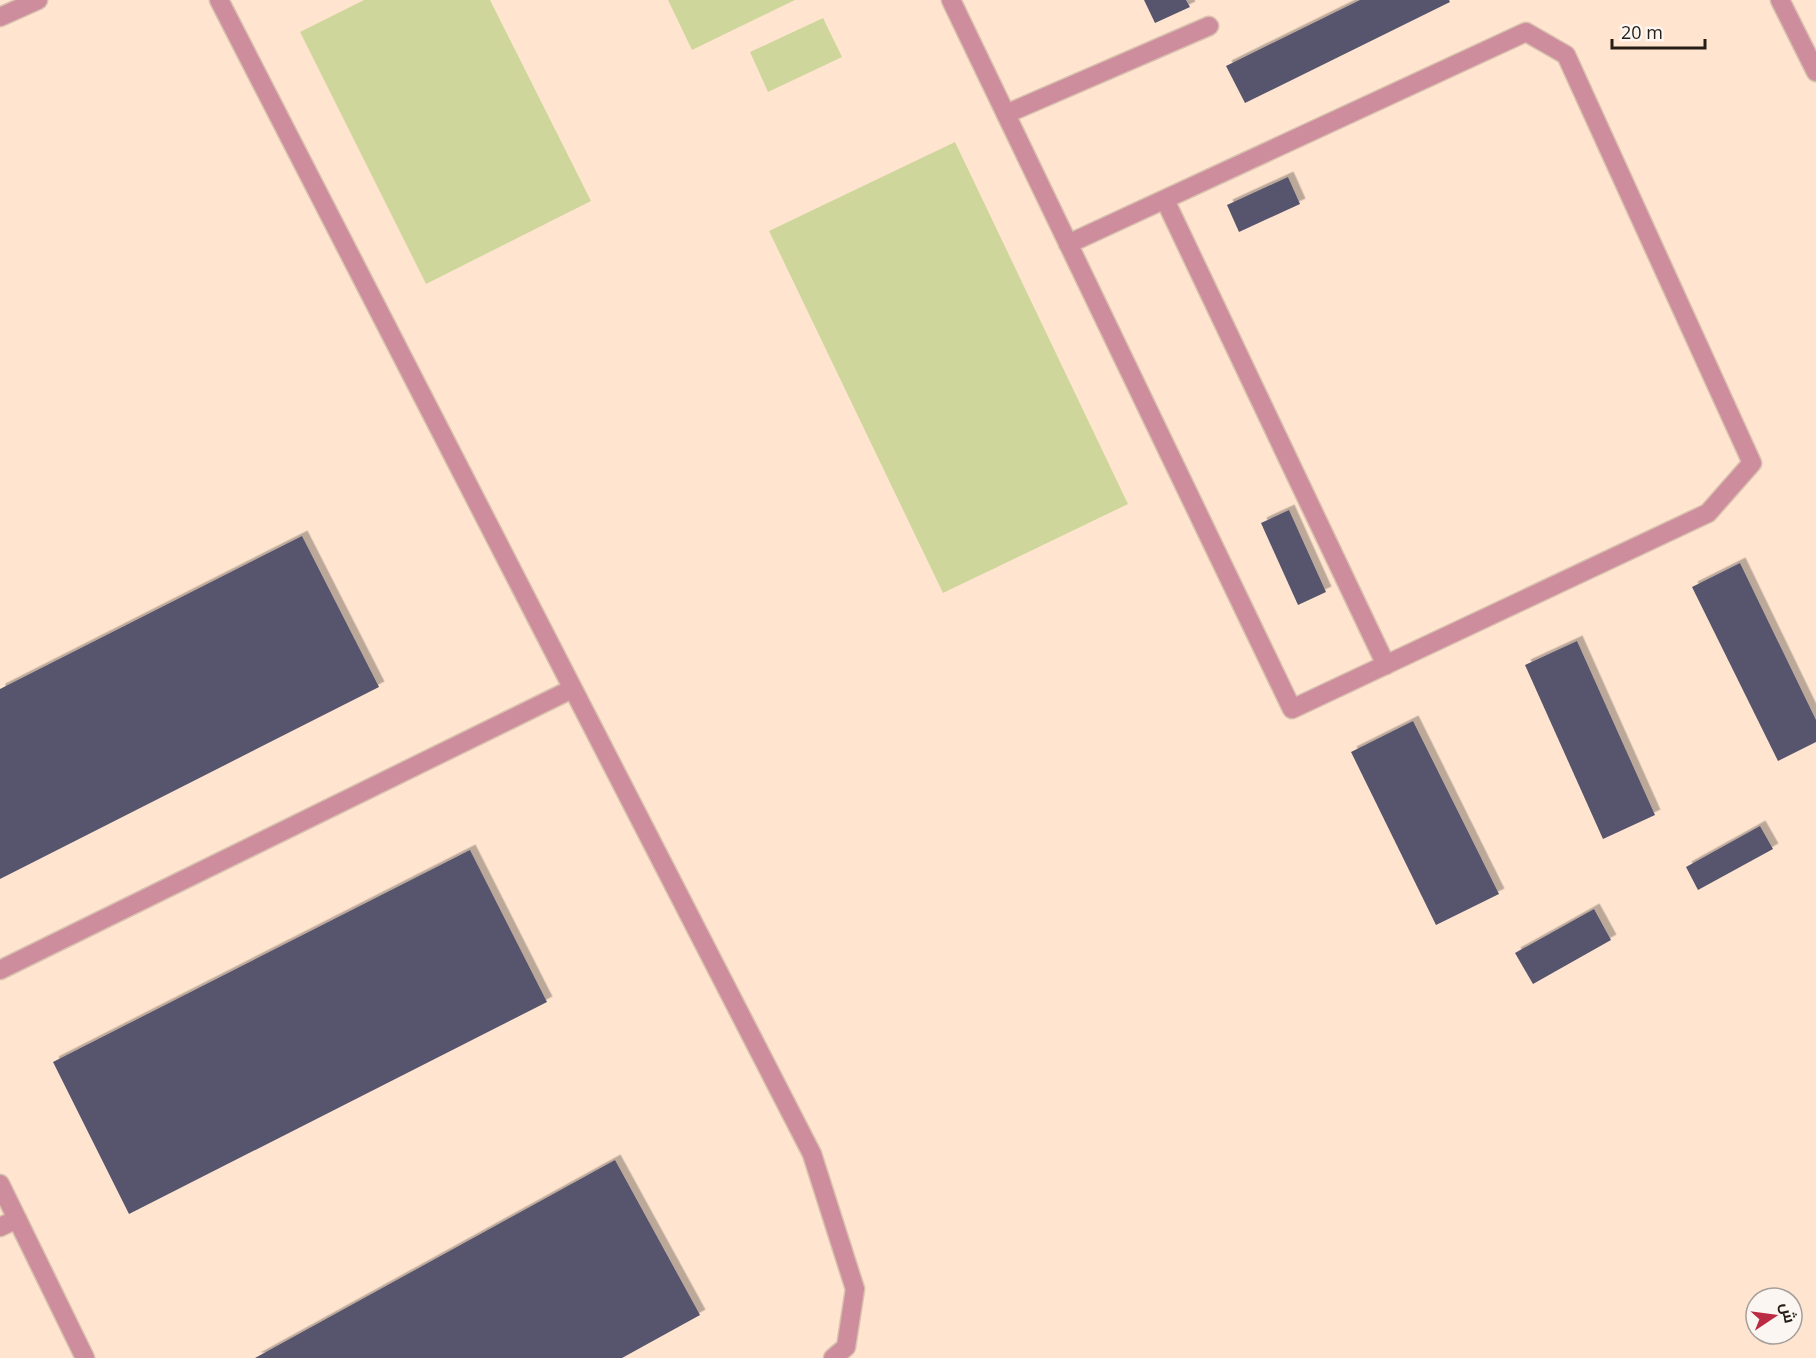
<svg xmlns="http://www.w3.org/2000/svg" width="1816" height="1358" font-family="'Open Sans',Cairo,sans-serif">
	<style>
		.green { fill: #cfd69b }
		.building { fill: #56546d; filter: url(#shadow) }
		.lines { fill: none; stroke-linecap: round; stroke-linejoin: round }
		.minor-casing { stroke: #d8c1ae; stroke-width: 21 }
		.minor { stroke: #ce8d9d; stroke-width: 18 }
	</style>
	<defs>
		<filter id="shadow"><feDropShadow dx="5.5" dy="-5.5" stdDeviation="0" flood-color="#0004"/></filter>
	</defs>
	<rect width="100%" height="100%" fill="#ffe5d0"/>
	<g class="green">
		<path d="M364,0H490L591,201L426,284L300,32Z"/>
		<path d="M668,0H795L692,50Z"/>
		<path d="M823,18L842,57L768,92L750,52Z"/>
		<path d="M955,142L1128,504L943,593L769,231Z"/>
	</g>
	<g class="building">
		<path d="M1144,0H1186L1190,7L1155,23Z"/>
		<path d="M1360,0H1449L1450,2L1245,103L1226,66Z"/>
		<path d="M1288,177L1300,204L1239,232L1227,205Z"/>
		<path d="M1289,510L1326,592L1298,605L1261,523Z"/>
		<path d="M302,536L379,687L0,879V689Z"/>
		<path d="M1740,563L1816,720V742L1778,761L1692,587Z"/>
		<path d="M1577,641L1655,815L1603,839L1525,665Z"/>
		<path d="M1413,721L1499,894L1436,925L1351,752Z"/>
		<path d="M1760,826L1773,849L1698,890L1686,867Z"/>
		<path d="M470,850L547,1002L129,1214L53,1062Z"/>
		<path d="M1594,909L1611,940L1533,984L1515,953Z"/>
		<path d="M615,1160L700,1315L622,1358H255Z"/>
	</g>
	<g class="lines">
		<defs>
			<g id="minor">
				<path d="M219,0L812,1154L855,1289L846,1347L833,1358"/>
				<path d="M951,0L1292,709L1708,513L1752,463L1566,55L1526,32L1068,244"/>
				<path d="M1780,0L1816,72"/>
				<path d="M0,17L38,0"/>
				<path d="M1006,114L1209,26"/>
				<path d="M1165,200L1386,665"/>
				<path d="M0,970L572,689"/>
				<path d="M0,1184L85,1358"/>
				<path d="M0,1227L17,1219"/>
			</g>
		</defs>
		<use href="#minor" class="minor-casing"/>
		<use href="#minor" class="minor"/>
	</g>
	<g transform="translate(1774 1316) rotate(77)"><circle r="28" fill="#fcf6f2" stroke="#a69f9a" stroke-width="1.5"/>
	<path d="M0-4.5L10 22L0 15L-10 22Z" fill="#bc2b44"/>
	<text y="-9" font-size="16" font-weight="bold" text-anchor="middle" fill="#261d15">ش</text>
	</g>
	<path d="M1612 39v9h93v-9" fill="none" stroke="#261d15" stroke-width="3"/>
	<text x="1621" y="39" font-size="18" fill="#261d15" stroke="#fcf6f2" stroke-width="4.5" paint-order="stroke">20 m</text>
</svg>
